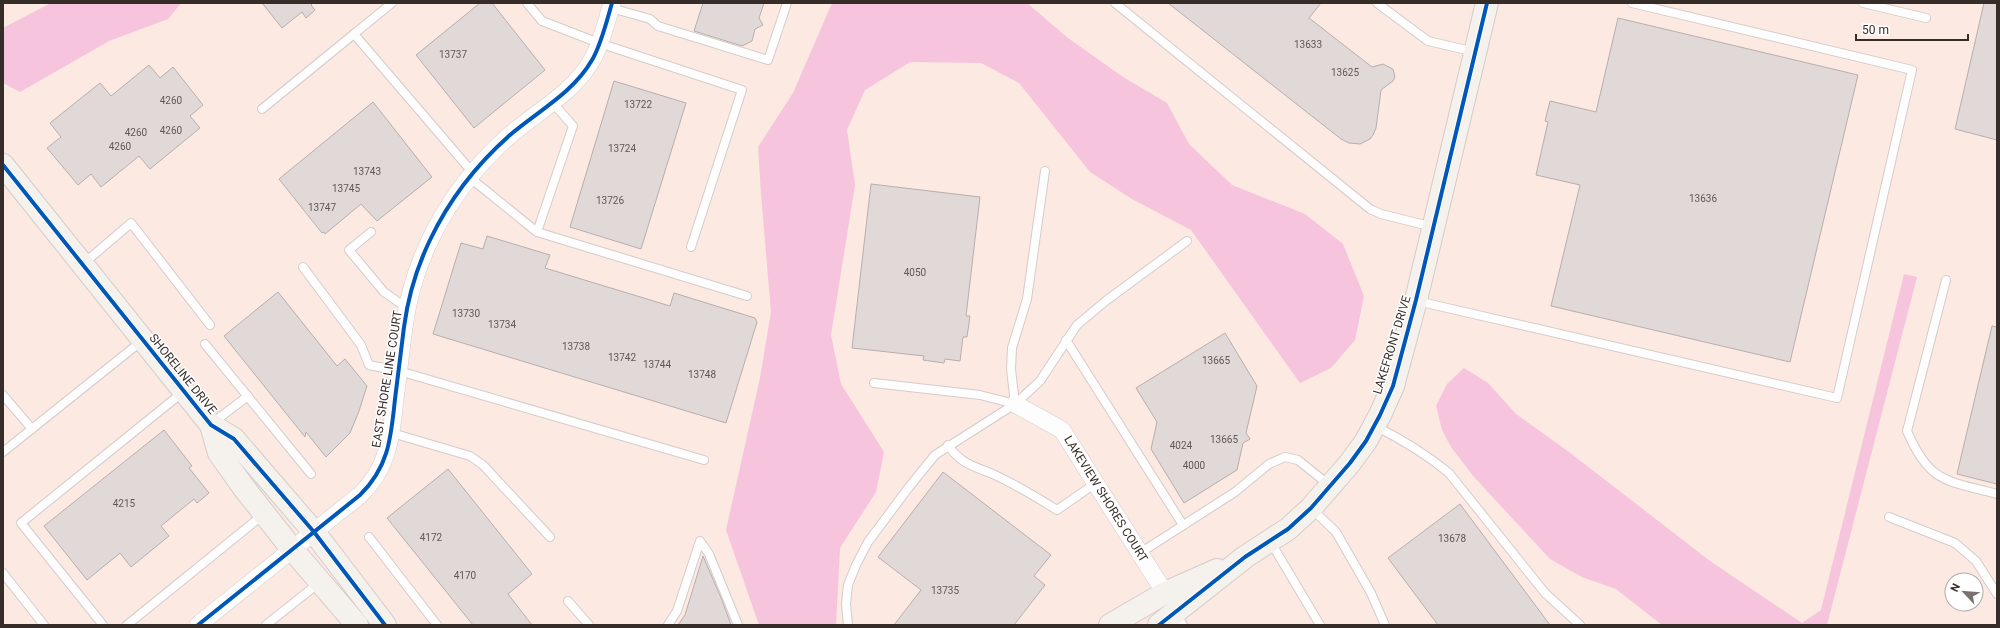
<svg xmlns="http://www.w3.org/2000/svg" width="2000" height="628" font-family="Roboto,sans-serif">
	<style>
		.built { fill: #fce9e2; fill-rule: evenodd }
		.water { fill: #f6c4dc }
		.building { fill: #e1d8d8; stroke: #b7aeae }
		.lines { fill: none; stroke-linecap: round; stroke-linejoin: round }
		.lane-casing { stroke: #d4ccca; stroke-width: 10 }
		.street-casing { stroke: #d4ccca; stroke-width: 18 }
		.secondary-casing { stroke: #d4ccca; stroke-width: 24 }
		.lane { stroke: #fefdfd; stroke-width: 8 }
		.street { stroke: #fefdfd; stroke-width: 17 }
		.secondary { stroke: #f5f2ed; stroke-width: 22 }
		.cycleway-casing { stroke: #fff; stroke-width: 6 }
		.cycleway { stroke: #0057b8; stroke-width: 4 }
		.labels { text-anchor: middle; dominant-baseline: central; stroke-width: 3; stroke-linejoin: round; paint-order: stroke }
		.number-label { font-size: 10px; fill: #615754 }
		.street-label { font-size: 12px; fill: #362c28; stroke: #fff }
	</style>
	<rect width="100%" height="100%" fill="#f8f1f0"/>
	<path class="built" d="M3,3H1997V625H3ZM1952,580H1976V604H1952Z"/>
	<g class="water">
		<path d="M51,3H181L168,19L109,41L20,92L3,83V28Z"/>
		<path d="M832,3H1027L1068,38L1123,77L1167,103L1189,144L1232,185L1305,214L1343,244L1364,296L1355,340L1331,368L1300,383L1191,230L1132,199L1090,172L1019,83L981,63L910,62L865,90L847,130L855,185L831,335L841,384L884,452L876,492L840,548L836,625H759L726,530L760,378L771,312L761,194L758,147L793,93Z"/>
		<path d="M1904,274L1917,277L1827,625H1662L1616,589L1582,577L1550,559L1474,477L1451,447L1442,430L1436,406L1447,384L1464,368L1488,383L1516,414L1569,452L1710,561L1802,623L1821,610Z"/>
	</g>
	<g class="building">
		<path d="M262,3H313L311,5L315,10L306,18L302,12L282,28Z"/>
		<path d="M480,3H492L545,70L474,128L416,55Z"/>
		<path d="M703,3H764L759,18L763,25L755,29L752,41L742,46L694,31Z"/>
		<path d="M1168,3H1321L1309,18L1372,67L1383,64L1393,69L1395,77L1393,81L1381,90L1376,128L1373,135L1370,139L1360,144L1349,143L1341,139Z"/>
		<path d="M1984,3H1997V140L1955,129Z"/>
		<path d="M1618,18L1858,75L1790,362L1551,306L1580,185L1536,175L1548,122L1545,121L1550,101L1596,112Z"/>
		<path d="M149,65L160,78L173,67L203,105L190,116L200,128L150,169L139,156L101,187L91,174L78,185L47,148L61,137L50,123L100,83L111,96Z"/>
		<path d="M614,81L686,103L641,249L570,227Z"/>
		<path d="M373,102L432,177L377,221L361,204L325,234L324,232L322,233L279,179Z"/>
		<path d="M871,184L980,197L966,316H970L967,337H963L960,361L945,359L944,363L923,360L924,356L852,348Z"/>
		<path d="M487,236L550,255L545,268L670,306L674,293L755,318L757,322L726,423L433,334L461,243L483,249Z"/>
		<path d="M278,292L337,366L345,359L367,386L359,411L350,433L326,457L306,432L305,437L224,336Z"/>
		<path d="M1992,326L1997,327V484L1957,474Z"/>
		<path d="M1225,333L1257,386L1246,433L1250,439L1243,443L1237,470L1184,503L1151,449L1157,422L1136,388Z"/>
		<path d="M164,430L192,466L189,468L209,493L197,503L194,499L161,526L169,536L131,567L120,553L87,580L44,526Z"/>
		<path d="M448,469L532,574L508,594L532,625H473L387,518Z"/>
		<path d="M943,472L1051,555L1034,576L1045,585L1014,625H894L921,590L878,557Z"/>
		<path d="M1460,504L1550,625H1438L1388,558Z"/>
		<path d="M703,556L722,600L731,625H678L685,615Z"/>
	</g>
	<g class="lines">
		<defs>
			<g id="lane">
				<path d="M392,3L354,34L473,173"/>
				<path d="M527,3L542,21L599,43L742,90L691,247"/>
				<path d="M1115,3L1370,209L1381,214L1433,227"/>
				<path d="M1377,3L1428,41L1475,52"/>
				<path d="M1863,3L1926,18"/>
				<path d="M611,8L650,19L658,26L768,60L787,3"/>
				<path d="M262,109L354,34"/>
				<path d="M469,177L537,232L747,296"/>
				<path d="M371,232L349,250L384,292L407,308"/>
				<path d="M537,232L573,126L552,102"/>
				<path d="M83,264L131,223L210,325"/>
				<path d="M303,267L361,345L369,365L399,371L704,460"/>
				<path d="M1946,280L1907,431C1930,484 1946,480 1997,494"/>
				<path d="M1417,301L1837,398L1912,70L1632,3"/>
				<path d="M1066,340L1183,525"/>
				<path d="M205,344L311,474"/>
				<path d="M874,383L980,395L1015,404"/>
				<path d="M3,395L32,429"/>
				<path d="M1015,404L1011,369L1012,348L1027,299L1045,171"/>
				<path d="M211,424L248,396"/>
				<path d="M1375,426C1401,439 1426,454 1449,473L1545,593L1580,625"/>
				<path d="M392,433L470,456L483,465L550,537"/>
				<path d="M948,445C962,466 976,466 997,476C1018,486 1038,498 1057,510L1096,483"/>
				<path d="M3,452L143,340"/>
				<path d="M1312,509L1336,532L1371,593L1385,625"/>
				<path d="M1889,517L1955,543L1976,561L1997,594"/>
				<path d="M369,537L437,625"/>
				<path d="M1270,541L1320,625"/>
				<path d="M1140,553L1235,492L1269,464L1285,457L1298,460L1329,485"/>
				<path d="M3,573L44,625"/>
				<path d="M568,601L589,625"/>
				<path d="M1176,613L1183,625"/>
				<path d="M103,625L21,523L183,392"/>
				<path d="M127,625L264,514"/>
				<path d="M266,625L320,582"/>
				<path d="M668,625L677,611L700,541L709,554L738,625"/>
				<path d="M848,625L846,604L848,585L856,565L868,542L909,487L935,455L1015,404L1040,381L1077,325L1107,300L1187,241"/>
			</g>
			<g id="street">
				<path d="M1015,404L1062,430L1165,593"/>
				<path d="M198,625L360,495C389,467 391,437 395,399C398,375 401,351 404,327C408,297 417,267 430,240C449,200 477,164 510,135C538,111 573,93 592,60C601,45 607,20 612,3"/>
			</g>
			<g id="secondary">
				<path d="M3,165L211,425L234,439L314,532L385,625"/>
				<path d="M211,425L219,453L244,488L292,549L357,625"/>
				<path d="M1110,625L1165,593L1217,570"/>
				<path d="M1159,625L1245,557L1288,529L1311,508L1350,463L1366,441L1380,415L1393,386L1416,300L1487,3"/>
			</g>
		</defs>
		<use href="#lane" class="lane-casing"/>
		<use href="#street" class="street-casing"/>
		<use href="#secondary" class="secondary-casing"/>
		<use href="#lane" class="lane"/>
		<use href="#street" class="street"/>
		<use href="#secondary" class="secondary"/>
		<defs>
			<g id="cycleway">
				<path d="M3,165L211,425L234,439L314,532L385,625"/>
				<path d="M198,625L360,495C389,467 391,437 395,399C398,375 401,351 404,327C408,297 417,267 430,240C449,200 477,164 510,135C538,111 573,93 592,60C601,45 607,20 612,3"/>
				<path d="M1159,625L1245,557L1288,529L1311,508L1350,463L1366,441L1380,415L1393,386L1416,300L1487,3"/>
			</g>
		</defs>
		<use href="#cycleway" class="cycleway-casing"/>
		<use href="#cycleway" class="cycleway"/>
	</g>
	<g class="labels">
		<g class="number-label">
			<text x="1308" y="44">13633</text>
			<text x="453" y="54">13737</text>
			<text x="1345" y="72">13625</text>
			<text x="171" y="100">4260</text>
			<text x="638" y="104">13722</text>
			<text x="171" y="130">4260</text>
			<text x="136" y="132">4260</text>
			<text x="120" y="146">4260</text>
			<text x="622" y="148">13724</text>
			<text x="367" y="171">13743</text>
			<text x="346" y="188">13745</text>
			<text x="1703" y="198">13636</text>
			<text x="610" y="200">13726</text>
			<text x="322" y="207">13747</text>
			<text x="915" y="272">4050</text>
			<text x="466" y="313">13730</text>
			<text x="502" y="324">13734</text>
			<text x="576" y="346">13738</text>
			<text x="622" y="357">13742</text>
			<text x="1216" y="360">13665</text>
			<text x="657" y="364">13744</text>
			<text x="702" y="374">13748</text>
			<text x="1224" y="439">13665</text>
			<text x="1181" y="445">4024</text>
			<text x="1194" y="465">4000</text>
			<text x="124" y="503">4215</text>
			<text x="431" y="537">4172</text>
			<text x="1452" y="538">13678</text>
			<text x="465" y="575">4170</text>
			<text x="945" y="590">13735</text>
		</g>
		<g class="street-label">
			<text transform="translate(1392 345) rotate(-73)">LAKEFRONT DRIVE</text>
			<text transform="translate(183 374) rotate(51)">SHORELINE DRIVE</text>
			<text transform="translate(387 379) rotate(-81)">EAST SHORE LINE COURT</text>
			<text transform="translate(1106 499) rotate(58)">LAKEVIEW SHORES COURT</text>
		</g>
	</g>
	<rect width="2000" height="628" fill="none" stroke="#362c28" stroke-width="8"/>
	<g transform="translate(1964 592) rotate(296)"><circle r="19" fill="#ffffff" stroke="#afaba9"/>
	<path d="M0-3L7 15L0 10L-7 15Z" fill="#7a716e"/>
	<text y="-6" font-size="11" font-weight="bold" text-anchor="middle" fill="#362c28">N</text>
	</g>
	<path d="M1856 34v6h112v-6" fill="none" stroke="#362c28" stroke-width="2"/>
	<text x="1862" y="34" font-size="12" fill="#362c28" stroke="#ffffff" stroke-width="3" paint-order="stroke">50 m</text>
</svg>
